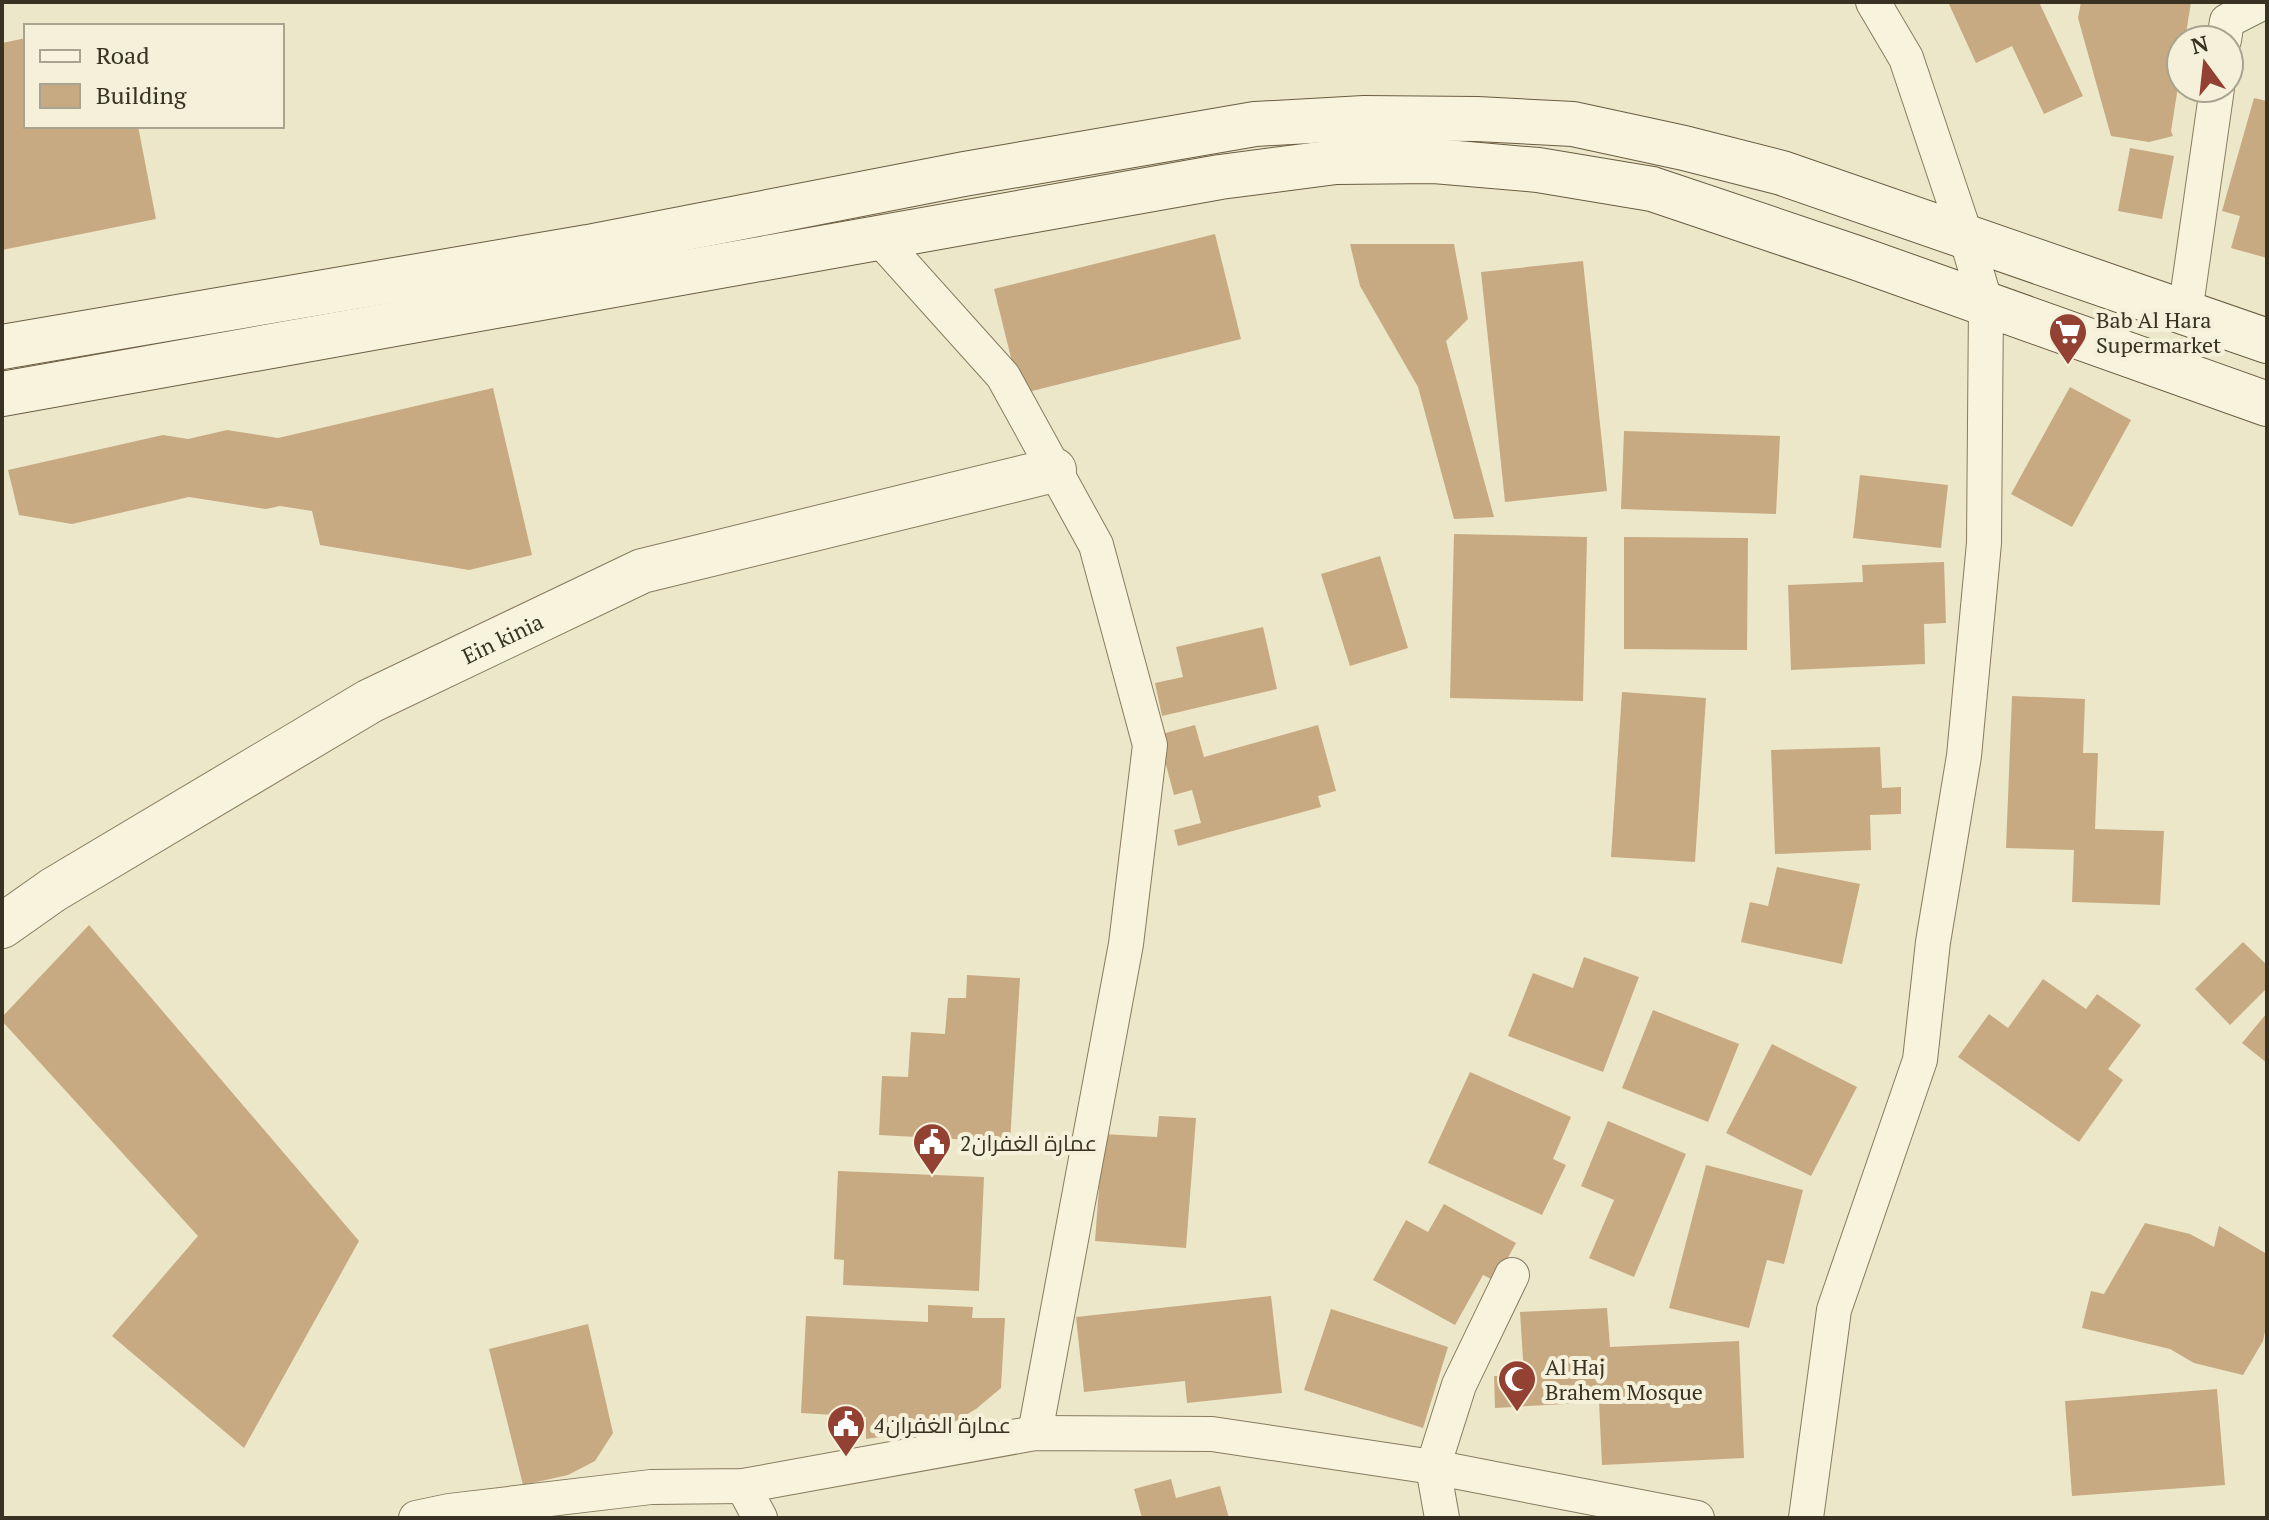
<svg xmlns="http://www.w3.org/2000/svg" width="2269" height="1520" font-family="'PT Serif',Cairo,serif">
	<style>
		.building { fill: #c8aa82 }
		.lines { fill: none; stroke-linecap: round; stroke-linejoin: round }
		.minor-casing { stroke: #887b5f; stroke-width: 36 }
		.tertiary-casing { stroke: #887b5f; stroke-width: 46 }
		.secondary-casing { stroke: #6a5c42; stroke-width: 46 }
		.minor { stroke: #f7f3dc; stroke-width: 34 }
		.tertiary { stroke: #f7f3dc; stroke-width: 44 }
		.secondary { stroke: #f7f3dc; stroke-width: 44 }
		.labels { text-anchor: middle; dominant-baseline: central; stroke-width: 8; stroke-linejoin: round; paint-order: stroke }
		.poi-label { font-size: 22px; fill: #393121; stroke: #f4f0d9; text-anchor: start }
		.street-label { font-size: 22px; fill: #393121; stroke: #f4f0d9 }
	</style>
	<rect width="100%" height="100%" fill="#ece7c9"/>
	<g class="building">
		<path d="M1948,2H2039L2083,96L2044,114L2012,46L1976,63Z"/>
		<path d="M2081,2H2191L2185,40H2181V68L2171,131L2173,136L2149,142L2111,136L2078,18Z"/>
		<path d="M26,38V126H138L156,219L2,250V43Z"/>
		<path d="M2254,98L2267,101V258L2231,248L2240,216L2222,211Z"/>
		<path d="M2130,148L2174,156L2162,219L2118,211Z"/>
		<path d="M1215,234L1241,339L1020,394L994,289Z"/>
		<path d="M1350,244H1454L1468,319L1446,341L1494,517L1454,519L1418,387L1360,286Z"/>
		<path d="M1583,261L1607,491L1505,502L1481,272Z"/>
		<path d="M2070,387L2131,420L2072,527L2011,494Z"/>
		<path d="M493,388L532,555L469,570L320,545L312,511L280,506L266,509L189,497L72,524L19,515L8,470L163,435L188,439L227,430L278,438Z"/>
		<path d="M1624,431L1780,436L1776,514L1621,509Z"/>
		<path d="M1860,475L1948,485L1941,548L1853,538Z"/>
		<path d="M1454,534L1587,537L1583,701L1450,698Z"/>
		<path d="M1624,537L1748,538L1747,650L1624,649Z"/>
		<path d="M1380,556L1408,648L1350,666L1321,574Z"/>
		<path d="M1944,562L1946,623L1924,624L1925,664L1791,670L1788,585L1863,582L1862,565Z"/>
		<path d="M1263,627L1277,689L1162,716L1155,683L1183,677L1176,647Z"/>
		<path d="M1622,692L1706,698L1695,862L1611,857Z"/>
		<path d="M2012,696L2085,699L2083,753H2098L2095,829L2164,831L2160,905L2072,902L2074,850L2006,848Z"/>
		<path d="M1195,725L1204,757L1318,725L1336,791L1318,796L1321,807L1178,846L1174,830L1201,823L1192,790L1174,795L1158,735Z"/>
		<path d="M1880,747L1882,788L1901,787V814L1870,815L1871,850L1775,854L1771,750Z"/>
		<path d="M1777,867L1860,884L1842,964L1741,942L1750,902L1768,906Z"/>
		<path d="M89,925L359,1241L244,1448L112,1336L198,1236L2,1021V1017Z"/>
		<path d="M2243,942L2267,965V988L2230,1025L2195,989Z"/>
		<path d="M1584,957L1639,977L1603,1072L1508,1036L1533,973L1573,988Z"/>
		<path d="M967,975L1020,978L1010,1142L879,1135L882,1076L908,1077L911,1032L945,1034L948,998H966Z"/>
		<path d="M2043,979L2086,1009L2097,994L2141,1025L2108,1069L2123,1080L2079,1142L1958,1057L1989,1014L2008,1028Z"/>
		<path d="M1653,1010L1739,1044L1708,1122L1622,1088Z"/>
		<path d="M2267,1013V1063L2242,1043Z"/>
		<path d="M1772,1044L1857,1087L1811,1176L1726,1133Z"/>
		<path d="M1470,1072L1571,1117L1553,1159L1566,1165L1542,1215L1428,1163Z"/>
		<path d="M1159,1116L1196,1118L1186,1248L1095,1241L1103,1134L1157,1137Z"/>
		<path d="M1608,1121L1686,1154L1634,1277L1589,1258L1614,1200L1581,1186Z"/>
		<path d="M1706,1165L1803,1190L1784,1264L1767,1260L1749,1328L1669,1308Z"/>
		<path d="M838,1171L984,1177L979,1291L843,1285L844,1260L834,1259Z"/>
		<path d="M1444,1204L1516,1243L1495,1281L1483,1275L1455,1325L1373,1280L1406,1220L1428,1232Z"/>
		<path d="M2145,1223L2190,1234L2214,1247L2219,1226L2267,1254V1323L2263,1341L2243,1375L2194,1363L2170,1349L2082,1328L2091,1291L2104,1294Z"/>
		<path d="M1271,1296L1282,1393L1187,1403L1185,1381L1084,1392L1076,1317Z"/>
		<path d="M928,1305L973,1307L972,1318H1005L1001,1388L976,1409L944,1428L866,1439V1417L801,1413L806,1316L928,1322Z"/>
		<path d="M1607,1308L1610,1347L1739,1341L1744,1458L1602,1465L1599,1402L1495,1408L1494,1376L1524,1375L1520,1312Z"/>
		<path d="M1331,1309L1448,1347L1423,1428L1304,1390Z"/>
		<path d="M588,1324L613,1433L595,1461L568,1475L523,1485L489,1349Z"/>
		<path d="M2217,1389L2225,1485L2072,1496L2065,1401Z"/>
		<path d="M1171,1479L1176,1498L1220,1486L1229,1518H1142L1134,1489Z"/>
	</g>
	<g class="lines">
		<defs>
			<g id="minor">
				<path d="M2224,40L2227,21L2264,2"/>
				<path d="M879,238L1003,376L1096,545L1150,745L1126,944L1035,1433"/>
				<path d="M2185,313L2217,88"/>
				<path d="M743,1486L760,1518"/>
				<path d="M416,1518L449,1511L651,1487L743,1486L1035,1433L1212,1434L1433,1467L1697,1518"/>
				<path d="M1442,1518L1433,1467L1459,1385L1512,1275"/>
				<path d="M1806,1518L1834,1310L1920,1060L1933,942L1964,756L1984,543L1986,304L1966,237L1906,58L1873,2"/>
			</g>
			<g id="tertiary">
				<path id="s1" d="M2,926L53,890L370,701L642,571L1054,470"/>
			</g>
			<g id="secondary">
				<path d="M2,347L588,247L964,174L1255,124L1364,118L1477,119L1573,124L1684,148L1782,173L2267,341"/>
				<path d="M2,394L1220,177L1336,162L1434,161L1538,170L1652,189L1857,258L2267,404"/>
			</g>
		</defs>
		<use href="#minor" class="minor-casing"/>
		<use href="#tertiary" class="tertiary-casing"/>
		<use href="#secondary" class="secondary-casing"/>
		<use href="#minor" class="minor"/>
		<use href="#tertiary" class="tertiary"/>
		<use href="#secondary" class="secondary"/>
	</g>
	<defs>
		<symbol id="supermarket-pin" viewBox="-11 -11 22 30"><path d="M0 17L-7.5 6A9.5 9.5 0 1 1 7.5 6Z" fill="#934132" stroke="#f4f0d9"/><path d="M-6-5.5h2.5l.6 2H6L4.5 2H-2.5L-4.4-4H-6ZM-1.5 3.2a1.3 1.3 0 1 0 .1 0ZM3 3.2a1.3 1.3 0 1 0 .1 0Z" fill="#fff"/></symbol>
		<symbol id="civic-pin" viewBox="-11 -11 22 30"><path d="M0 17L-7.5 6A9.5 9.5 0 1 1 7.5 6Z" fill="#934132" stroke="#f4f0d9"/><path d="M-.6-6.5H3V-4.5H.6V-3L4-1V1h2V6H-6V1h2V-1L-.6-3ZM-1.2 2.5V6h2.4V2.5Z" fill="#fff"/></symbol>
		<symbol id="mosque-pin" viewBox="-11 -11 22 30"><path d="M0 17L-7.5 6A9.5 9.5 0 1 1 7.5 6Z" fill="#934132" stroke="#f4f0d9"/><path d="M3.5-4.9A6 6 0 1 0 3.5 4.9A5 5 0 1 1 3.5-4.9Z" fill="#fff"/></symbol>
	</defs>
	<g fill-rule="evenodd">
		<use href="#supermarket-pin" x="2046" y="310" width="44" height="60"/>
		<use href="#civic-pin" x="910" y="1120" width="44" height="60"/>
		<use href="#mosque-pin" x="1495" y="1357" width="44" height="60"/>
		<use href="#civic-pin" x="824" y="1402" width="44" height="60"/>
	</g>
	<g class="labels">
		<g class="poi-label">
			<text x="2096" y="319">Bab Al Hara<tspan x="2096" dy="25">Supermarket</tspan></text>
			<text x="960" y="1142">عمارة الغفران2</text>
			<text x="1545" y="1366">Al Haj<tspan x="1545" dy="25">Brahem Mosque</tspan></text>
			<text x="874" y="1424">عمارة الغفران4</text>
		</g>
		<g class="street-label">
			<text stroke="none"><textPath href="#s1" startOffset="578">Ein kinia</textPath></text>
		</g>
	</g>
	<rect width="2269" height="1520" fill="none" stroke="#393121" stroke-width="8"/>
	<rect x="24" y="24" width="260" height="104" fill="#f4f0d9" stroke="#a9a48f" stroke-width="2"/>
	<rect x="40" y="50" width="40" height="12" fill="#f7f3dc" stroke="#a9a48f" stroke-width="2"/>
	<text x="96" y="64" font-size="24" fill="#393121">Road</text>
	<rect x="40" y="84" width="40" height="24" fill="#c8aa82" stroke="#a9a48f" stroke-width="2"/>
	<text x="96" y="104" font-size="24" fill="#393121">Building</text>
	<g transform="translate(2205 64) rotate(345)"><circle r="38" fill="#f4f0d9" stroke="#a9a48f" stroke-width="2"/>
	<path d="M0-6L14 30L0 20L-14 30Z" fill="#934132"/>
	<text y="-12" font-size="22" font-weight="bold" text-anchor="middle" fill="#393121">N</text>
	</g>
</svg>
